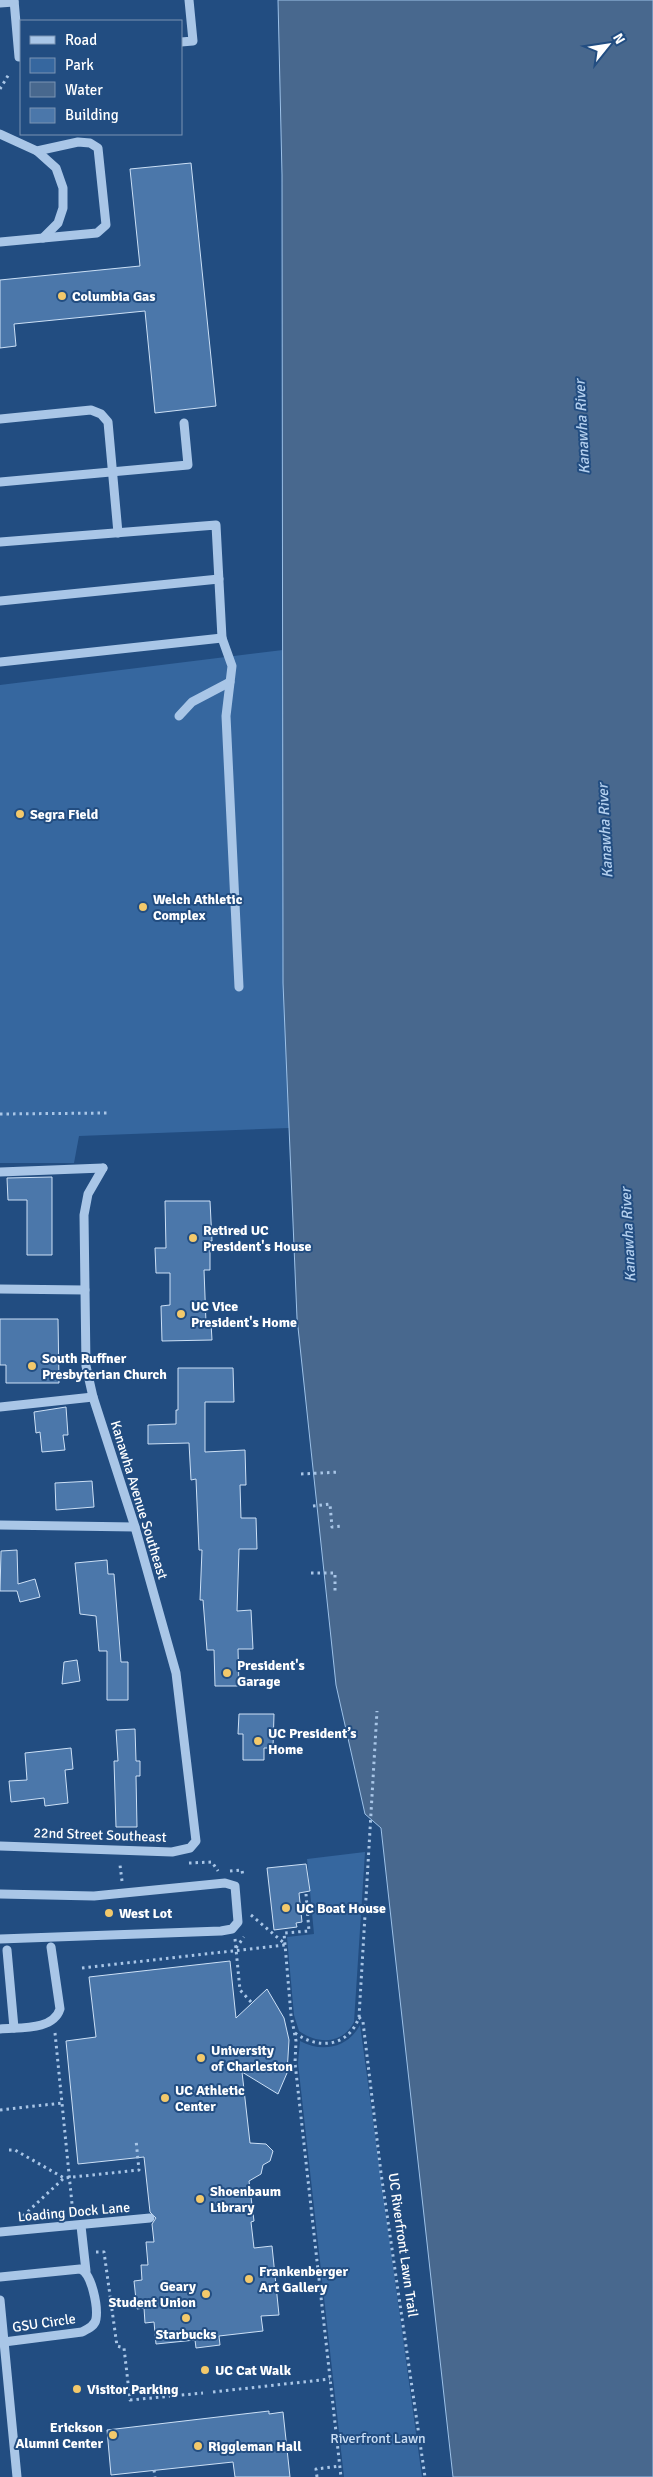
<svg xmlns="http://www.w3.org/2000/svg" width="653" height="2477" font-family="Signika,sans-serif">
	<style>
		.green { fill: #36679f }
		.water { fill: #48688e; stroke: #9cc1e8 }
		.building { fill: #4b77aa; stroke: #cce0f6 }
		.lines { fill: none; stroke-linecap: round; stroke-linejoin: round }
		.path { stroke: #a9c6e7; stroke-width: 3; stroke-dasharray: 2.5 4; stroke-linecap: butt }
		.minor { stroke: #a9c6e7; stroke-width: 9 }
		.poi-dot { fill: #f3c96b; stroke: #224d81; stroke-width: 2 }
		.labels { text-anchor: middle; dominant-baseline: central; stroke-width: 4; stroke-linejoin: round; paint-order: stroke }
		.poi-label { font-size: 14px; font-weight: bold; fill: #fff; stroke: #224d81; text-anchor: start }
		.street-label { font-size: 14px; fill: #fff; stroke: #224d81 }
		.park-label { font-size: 14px; fill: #cce0f6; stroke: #224d81 }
		.water-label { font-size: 15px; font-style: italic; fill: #b4d0ef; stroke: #224d81 }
	</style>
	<rect width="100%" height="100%" fill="#224d81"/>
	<g class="green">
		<path d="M283,650L289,1128L79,1136L74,1163H0V685Z"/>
		<path d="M365,1852L354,2022C342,2045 317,2044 299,2031L294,2015L287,1937L314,1934L307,1859Z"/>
		<path d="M360,2025L422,2477H344L298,2063L300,2041C322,2053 348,2048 360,2025Z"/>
	</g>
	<path class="water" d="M278,0H653V2477H453L381,1828L365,1814L336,1685L297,1318L283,983L282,175Z"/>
	<g class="building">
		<path d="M191,163L216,406L155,413L145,311L14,324L16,346L0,348V280L140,266L130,169Z"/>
		<path d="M52,1177V1255H27V1200H8L7,1178Z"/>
		<path d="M165,1201H210L212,1241H210V1270H204L206,1323H211L212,1340L162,1341L161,1306L170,1305V1273H156L155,1248H166Z"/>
		<path d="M0,1319H58L59,1383H6V1365H0Z"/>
		<path d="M178,1368H233L234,1402H205V1452L245,1450L246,1485H240L241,1518H256L257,1549H239L237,1611L251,1610L253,1649H238L239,1686H215L214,1650H207L203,1600H200L202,1550H199L196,1479L191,1480L189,1443L148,1444V1425L176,1424V1410H178Z"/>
		<path d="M66,1407L68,1435H63L65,1450L42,1452L40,1432L36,1433L34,1412Z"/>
		<path d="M92,1481L94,1507L56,1510L55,1483Z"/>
		<path d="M17,1550L18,1584L35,1579L40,1597L20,1602L17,1591H0L1,1551Z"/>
		<path d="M107,1560L108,1574H114L121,1662H128V1700H107V1651H99L96,1616L80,1614L75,1563Z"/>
		<path d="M77,1660L80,1681L62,1684L64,1662Z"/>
		<path d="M239,1714H274L273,1748H264V1760H243V1734H238Z"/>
		<path d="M135,1729L136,1761H140V1776H136L137,1827H116L114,1761H118L116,1730Z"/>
		<path d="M71,1748L73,1769L65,1770L68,1803L45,1806L44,1798L11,1802L9,1781L27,1780L25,1753Z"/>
		<path d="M306,1864L310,1891L299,1893L302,1922L296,1923L297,1927L274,1930L267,1868Z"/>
		<path d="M230,1961L236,2018L267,1989L284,2018L289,2040L287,2073L278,2094L242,2072L250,2143L266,2144L273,2151L270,2161L263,2165L261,2174L249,2181L254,2221L251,2222L254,2248L272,2246L279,2315L261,2316L263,2331L219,2336L220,2345L196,2348L195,2340L156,2344L154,2322L145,2323L144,2308L137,2309L134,2281L142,2280L141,2265H148L146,2242H154L152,2224L156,2218L150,2212L144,2157L78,2164L66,2041L96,2037L89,1977Z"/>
		<path d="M269,2411V2414L283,2412L290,2477H235L233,2462L111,2475L107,2430Z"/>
	</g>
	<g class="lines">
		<g class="path">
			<path d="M0,89L9,74"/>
			<path d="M0,1114L110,1113"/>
			<path d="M301,1474L340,1472"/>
			<path d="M313,1506L330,1504L332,1527L343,1526"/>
			<path d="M311,1573H335V1594"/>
			<path d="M189,1863L212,1862L218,1871"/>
			<path d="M230,1871L242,1870L243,1877"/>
			<path d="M122,1881L120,1865H123"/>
			<path d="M306,1894L309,1931L284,1933L291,2015L296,2041L295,2063L341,2477"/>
			<path d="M251,1915L284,1943"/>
			<path d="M235,1939L240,1990L252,2003"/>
			<path d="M236,1948L244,1937"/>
			<path d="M82,1968L285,1945"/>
			<path d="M359,2017L363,2022L381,2173L425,2477"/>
			<path d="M55,2033L73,2214"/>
			<path d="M295,2033C318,2050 349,2047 359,2017L377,1711"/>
			<path d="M0,2110L62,2103"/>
			<path d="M9,2150H15L64,2178"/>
			<path d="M23,2216L64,2178L139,2170L136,2140"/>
			<path d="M96,2252H104L117,2346L124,2348L130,2400L203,2393"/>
			<path d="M213,2392L330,2379"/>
			<path d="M154,2470L155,2477"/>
			<path d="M317,2477L316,2469L340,2466"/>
		</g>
		<g class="minor">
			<path d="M14,0L19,57H21"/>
			<path d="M0,3L14,2"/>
			<path d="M181,42L193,41L189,0"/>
			<path d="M0,134L37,151L78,142L90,143L98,148L106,225L97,233L0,242"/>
			<path d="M37,151L56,168L63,188V208L58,223L43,238"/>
			<path d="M0,419L91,410L101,414L108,422L118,533"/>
			<path d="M0,482L188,465L184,423"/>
			<path d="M0,542L216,525L222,638L0,662"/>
			<path d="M0,601L219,579"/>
			<path d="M222,638L232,666L226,716L239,987"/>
			<path d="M179,716L192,702L230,682"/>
			<path d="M0,1172L103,1168"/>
			<path d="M0,1289L85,1290"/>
			<path d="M0,1407L93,1397"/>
			<path d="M0,1525L135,1527"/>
			<path d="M0,1846L172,1852L190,1848L196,1841L176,1673L135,1527L93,1397L86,1366L84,1215L88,1194L103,1168"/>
			<path d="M0,1894L94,1896L225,1883L235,1886L238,1922L232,1929L221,1931L0,1939"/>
			<path d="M7,1950L14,2028"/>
			<path d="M0,2029C19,2027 53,2031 60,2009L51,1947"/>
			<path d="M81,2226L86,2271"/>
			<path d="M0,2232L150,2218"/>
			<path d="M0,2277L80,2269C92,2273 98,2307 96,2319C95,2326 88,2329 82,2332L4,2342"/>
			<path d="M0,2300L17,2477"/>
		</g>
	</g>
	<g class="poi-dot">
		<circle cx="62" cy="296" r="5"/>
		<circle cx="20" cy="814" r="5"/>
		<circle cx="143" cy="907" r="5"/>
		<circle cx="193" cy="1238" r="5"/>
		<circle cx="181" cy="1314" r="5"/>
		<circle cx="32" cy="1366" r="5"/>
		<circle cx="227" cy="1673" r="5"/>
		<circle cx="258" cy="1741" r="5"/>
		<circle cx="286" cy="1908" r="5"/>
		<circle cx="109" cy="1913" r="5"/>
		<circle cx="201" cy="2058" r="5"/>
		<circle cx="165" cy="2098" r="5"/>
		<circle cx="200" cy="2199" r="5"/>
		<circle cx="249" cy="2279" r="5"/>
		<circle cx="206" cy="2294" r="5"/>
		<circle cx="186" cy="2318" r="5"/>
		<circle cx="205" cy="2370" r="5"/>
		<circle cx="77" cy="2389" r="5"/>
		<circle cx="113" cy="2435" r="5"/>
		<circle cx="198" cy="2446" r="5"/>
	</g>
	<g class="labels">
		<g class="poi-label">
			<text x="72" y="296">Columbia Gas</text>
			<text x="30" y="814">Segra Field</text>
			<text x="153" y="899">Welch Athletic<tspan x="153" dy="16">Complex</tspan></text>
			<text x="203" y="1230">Retired UC<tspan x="203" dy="16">President's House</tspan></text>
			<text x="191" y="1306">UC Vice<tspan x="191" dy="16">President's Home</tspan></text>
			<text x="42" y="1358">South Ruffner<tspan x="42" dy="16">Presbyterian Church</tspan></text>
			<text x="237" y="1665">President's<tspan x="237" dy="16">Garage</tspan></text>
			<text x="268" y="1733">UC President’s<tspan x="268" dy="16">Home</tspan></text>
			<text x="296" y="1908">UC Boat House</text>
			<text x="119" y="1913">West Lot</text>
			<text x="211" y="2050">University<tspan x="211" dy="16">of Charleston</tspan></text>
			<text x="175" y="2090">UC Athletic<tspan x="175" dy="16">Center</tspan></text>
			<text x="210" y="2191">Shoenbaum<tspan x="210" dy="16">Library</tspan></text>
			<text x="259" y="2271">Frankenberger<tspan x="259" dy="16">Art Gallery</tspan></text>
			<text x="196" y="2286" text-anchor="end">Geary<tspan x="196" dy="16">Student Union</tspan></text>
			<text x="186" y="2334" text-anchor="middle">Starbucks</text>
			<text x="215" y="2370">UC Cat Walk</text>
			<text x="87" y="2389">Visitor Parking</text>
			<text x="103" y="2427" text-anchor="end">Erickson<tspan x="103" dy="16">Alumni Center</tspan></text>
			<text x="208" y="2446">Riggleman Hall</text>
		</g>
		<g class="street-label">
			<text transform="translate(139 1500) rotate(73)">Kanawha Avenue Southeast</text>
			<text transform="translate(100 1835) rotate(2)">22nd Street Southeast</text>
			<text transform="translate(74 2212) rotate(-5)">Loading Dock Lane</text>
			<text transform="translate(403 2245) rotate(82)">UC Riverfront Lawn Trail</text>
			<text transform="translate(44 2323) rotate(-8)">GSU Circle</text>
		</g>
		<g class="park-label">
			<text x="378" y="2438">Riverfront Lawn</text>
		</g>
		<g class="water-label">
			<text transform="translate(582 427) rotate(-93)">Kanawha River</text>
			<text transform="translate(605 831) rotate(-93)">Kanawha River</text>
			<text transform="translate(628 1235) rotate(-93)">Kanawha River</text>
		</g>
	</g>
	<rect x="20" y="20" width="162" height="115" fill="#224d81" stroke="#7a94b3"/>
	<rect x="30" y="36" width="25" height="8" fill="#a9c6e7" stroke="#7a94b3"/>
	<text x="65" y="45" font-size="15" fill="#ffffff">Road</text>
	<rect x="30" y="58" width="25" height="15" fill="#36679f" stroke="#7a94b3"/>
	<text x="65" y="70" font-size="15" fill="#ffffff">Park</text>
	<rect x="30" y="82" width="25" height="15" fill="#48688e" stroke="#7a94b3"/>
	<text x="65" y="95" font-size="15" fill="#ffffff">Water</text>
	<rect x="30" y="108" width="25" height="15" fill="#4b77aa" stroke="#7a94b3"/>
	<text x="65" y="120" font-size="15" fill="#ffffff">Building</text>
	<g transform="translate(608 45) rotate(60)" stroke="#224d81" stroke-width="4" paint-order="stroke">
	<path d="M0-4L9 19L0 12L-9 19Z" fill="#ffffff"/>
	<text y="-8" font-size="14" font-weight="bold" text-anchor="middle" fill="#ffffff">N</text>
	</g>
</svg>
